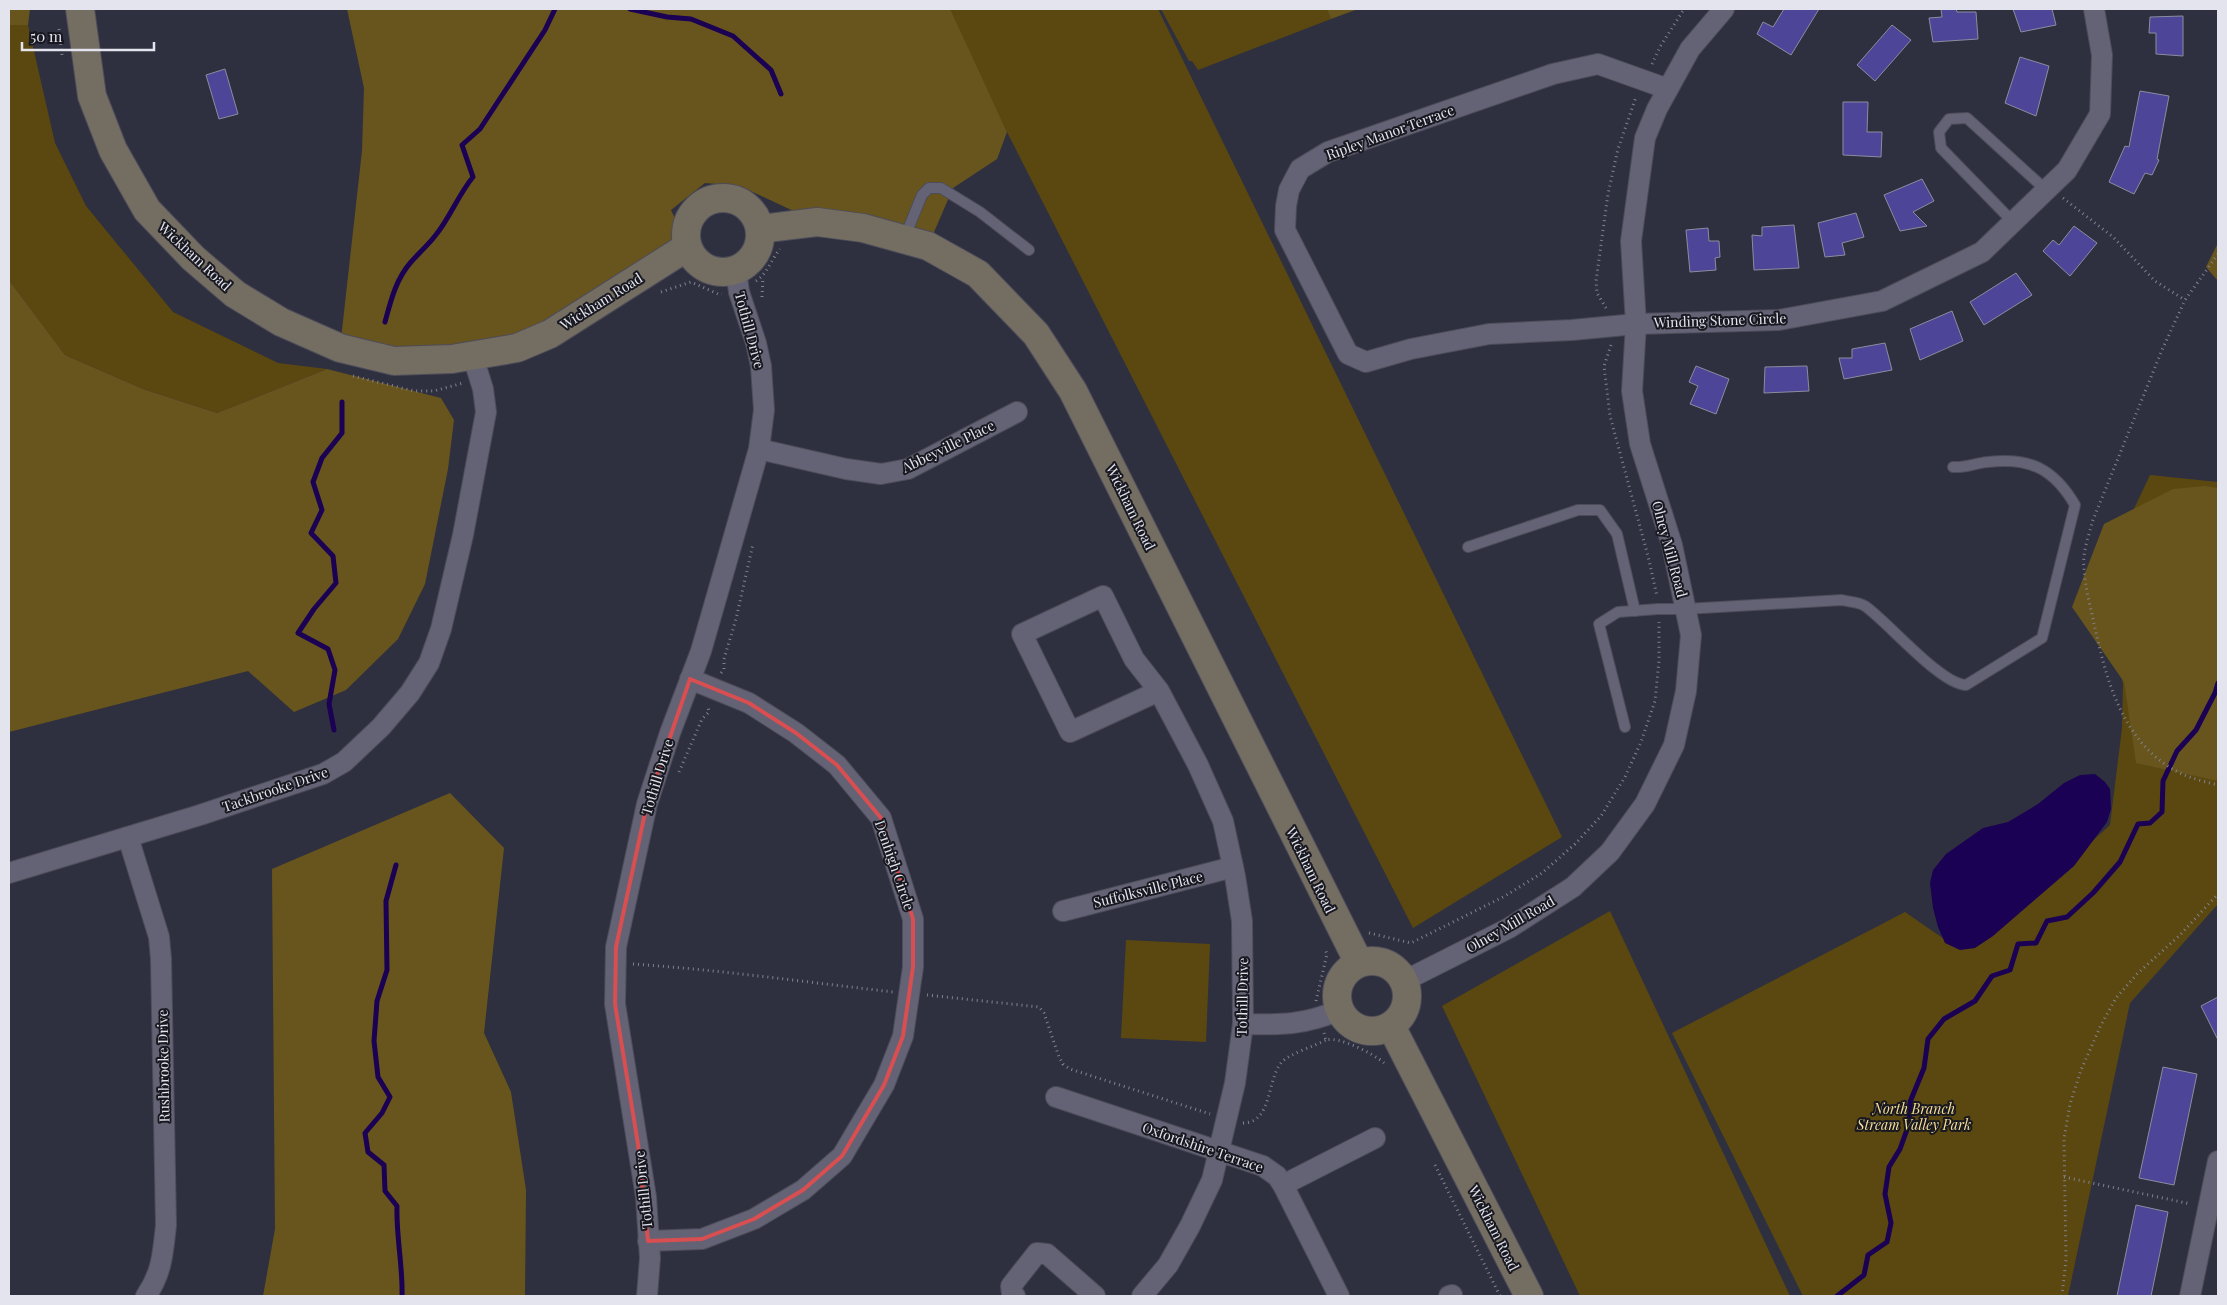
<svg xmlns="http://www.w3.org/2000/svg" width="2227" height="1305" font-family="'Playfair Display',serif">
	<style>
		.green { fill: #5a4810 }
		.forest { fill: #68551d }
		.water { fill: #1b0153 }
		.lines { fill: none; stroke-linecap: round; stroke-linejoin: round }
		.stream { stroke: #1b0153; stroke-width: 5 }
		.building { fill: #4d4597; stroke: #8c8c9f }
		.lane-casing { stroke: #4d4c5a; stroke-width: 12 }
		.street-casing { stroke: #4d4c5a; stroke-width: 22 }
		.secondary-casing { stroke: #4d4c5a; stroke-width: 30 }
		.path { stroke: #81828f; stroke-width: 3; stroke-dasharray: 1 4; stroke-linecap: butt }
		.lane { stroke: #636375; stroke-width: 10 }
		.street { stroke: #636375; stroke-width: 20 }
		.secondary { stroke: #746d62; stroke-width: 28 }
		.marked { fill: none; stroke: #d94e50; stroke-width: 4; stroke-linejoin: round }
		.labels { text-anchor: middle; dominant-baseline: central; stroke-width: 4; stroke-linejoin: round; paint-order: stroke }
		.street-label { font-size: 14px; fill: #e4e4ef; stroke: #181820 }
		.park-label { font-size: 14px; font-style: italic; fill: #f7de95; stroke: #181820 }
	</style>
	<rect width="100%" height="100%" fill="#2f303f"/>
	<g class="green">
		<path d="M948,9H1158L1562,837L1413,928L1007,132Z"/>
		<path d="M1161,9H1334L1328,11L1331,19L1198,70L1192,61H1189Z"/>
		<path d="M9,25H28L55,143L86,206L173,312L278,363L327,369L217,413L143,389L65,355L9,280Z"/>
		<path d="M2150,475L2218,482V904L2130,1003L2068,1296H1803L1672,1033L1905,912L1944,939L1982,941L2110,825L2122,728L2123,684L2102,576Z"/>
		<path d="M1610,911L1790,1296H1580L1442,1006Z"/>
		<path d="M1126,940L1210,944L1206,1042L1121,1038Z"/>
	</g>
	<g class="forest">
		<path d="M9,9H30L28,25H9Z"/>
		<path d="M347,9H950L1007,132L997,159L953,188L928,246L817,222L740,186L705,183L671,210L688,247L517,348H340L362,151L364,88Z"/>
		<path d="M1327,9H1358L1331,19Z"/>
		<path d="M2218,243V281L2206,267Z"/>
		<path d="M9,280L65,355L143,389L217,413L327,369L441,398L454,420L448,469L425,584L398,639L346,690L294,712L248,671L9,732Z"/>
		<path d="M2205,486L2218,488V781L2136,763L2124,682L2072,607L2104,524L2173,489Z"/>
		<path d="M450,793L504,848L484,1033L511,1092L526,1190L525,1296H263L275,1229L272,869Z"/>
	</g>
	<path class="water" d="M2095,774L2105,782L2110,789L2111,809L2107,822L2074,866L1993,936L1975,948L1960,950L1945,943L1938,927L1933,908L1930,883L1933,870L1946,854L1983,828L2008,822L2038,804L2064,783L2080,775Z"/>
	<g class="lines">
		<g class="stream">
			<path d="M630,9L667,17L691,19L733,36L771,70L781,94"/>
			<path d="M385,322C391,300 396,279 411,262C419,253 428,245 435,236C450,218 458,195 473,177L462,145L480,129L545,30L555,9"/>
			<path d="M334,730L329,704L335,670L328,649L298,633L314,609L336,583L333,556L311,533L322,510L313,482L322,458L342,433V402"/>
			<path d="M396,865L386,901L387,970L377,1001L374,1041L378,1077L390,1097L382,1113L365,1133L368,1152L384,1165L385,1191L397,1206C396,1237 403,1266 402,1296"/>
			<path d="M1837,1296L1864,1275L1868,1255L1887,1242L1891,1223L1885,1194L1889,1167L1900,1149L1909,1124L1910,1102L1924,1068L1928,1039L1944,1019L1975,1001L1992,976L2010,970L2018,944L2036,943L2047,921L2067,917L2093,893L2120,862L2138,824L2150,823L2162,812L2163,781L2177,751L2196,730L2215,693L2218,683"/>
		</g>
	</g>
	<g class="building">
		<path d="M1784,9H1819L1791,55L1757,34L1763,22L1773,27Z"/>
		<path d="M1941,9H1956L1957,12H1976L1978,39L1933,42L1929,18L1942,17Z"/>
		<path d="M2013,9H2052L2056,25L2021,32Z"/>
		<path d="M2183,16V56L2156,54V33H2149L2150,17Z"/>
		<path d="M1892,25L1911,40L1875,81L1857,65Z"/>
		<path d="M2020,57L2049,66L2036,116L2005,103Z"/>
		<path d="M225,69L238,114L219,119L206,75Z"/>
		<path d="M2140,91L2169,96L2157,159L2159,160L2152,175L2145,173L2134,194L2109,182L2125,146L2129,147Z"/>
		<path d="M1843,102H1868L1867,132H1882L1881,157L1843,155Z"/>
		<path d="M1922,179L1934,201L1913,212L1927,226L1900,231L1884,195Z"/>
		<path d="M1856,213L1864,237L1842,243L1845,255L1825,257L1818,223Z"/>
		<path d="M1794,225L1799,268L1754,270L1752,235L1762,236V227Z"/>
		<path d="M2074,226L2097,243L2070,276L2043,251L2053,240L2059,245Z"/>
		<path d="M1708,228L1709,241H1719L1720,257L1715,258L1716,270L1690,272L1686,230Z"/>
		<path d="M2016,273L2032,295L1984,325L1970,302Z"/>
		<path d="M1952,311L1963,341L1920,360L1910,329Z"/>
		<path d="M1885,343L1892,370L1844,379L1839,358H1852V349Z"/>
		<path d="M1696,366L1729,379L1716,414L1690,404L1698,386L1689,382Z"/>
		<path d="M1807,366L1809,391L1764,393L1765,367Z"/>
		<path d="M2218,997V1040L2201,1006Z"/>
		<path d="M2163,1067L2197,1074L2174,1185L2139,1178Z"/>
		<path d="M2136,1205L2168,1212L2162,1243L2151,1296H2117Z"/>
	</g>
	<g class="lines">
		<defs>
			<g id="lane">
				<path d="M2013,222L1941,148L1939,132L1949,119L1967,118L2046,190"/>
				<path d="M904,239L922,195L929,188H941L980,212L1029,250"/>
				<path d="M1468,547L1578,510H1600L1617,534L1635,611"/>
				<path d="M1625,727L1599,624L1618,612L1658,609H1685L1842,600C1849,602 1859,602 1865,606C1888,622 1940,684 1966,685L2042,638L2075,505C2054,469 2030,457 1988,462C1975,463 1966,468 1953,467"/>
			</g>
			<g id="street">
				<path d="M1668,89L1598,64L1553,74L1328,152L1300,169L1289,190L1286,206L1285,230L1348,354L1366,362L1411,349L1489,334L1572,330L1636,324L1779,320L1882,301L1982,252L2067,170L2100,114L2102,55L2094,9"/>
				<path d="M759,449L846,469L881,474L908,469L1017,412"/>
				<path d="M128,837L159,937L161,959L166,1225C163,1253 162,1273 146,1296"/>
				<path d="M9,873L200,815L323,774L344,762L381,727L410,693L429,663L441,629L463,535L486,412L483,389L473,357"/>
				<path d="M1063,911L1233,867"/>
				<path d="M1404,981L1509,928L1573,887L1610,852L1645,804L1674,745L1686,691L1691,635L1672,545L1640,444L1632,391L1636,324L1631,241L1645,138L1657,109L1690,49L1724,9"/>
				<path d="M1243,1024C1282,1025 1304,1025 1340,1010"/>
				<path d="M1056,1097L1263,1166L1277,1176L1283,1185L1339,1296"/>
				<path d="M1283,1185L1375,1138"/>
				<path d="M648,1241L702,1239L754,1219L803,1190L842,1156L884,1085L903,1036L913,967V919L881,818L837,765L796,733L749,703L690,679"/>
				<path d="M647,1296L650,1258L646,1197L615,1004L616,947L647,804L670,733L701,651L759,449L764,410L761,366L756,343L739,292L736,270"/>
				<path d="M1015,1296L1012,1294L1011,1286L1037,1253L1047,1254L1095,1296"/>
				<path d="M1142,1296L1168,1265L1190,1226L1212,1180L1235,1083L1243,1024L1242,921L1235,876L1223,821L1198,765L1159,691L1134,659L1103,596L1022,634L1070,732L1159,691"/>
				<path d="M1449,1296L1452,1295"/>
				<path d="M2190,1296L2218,1161"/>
			</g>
			<g id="secondary">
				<path d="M80,9L92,96L113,150L147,210L193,258L235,294L281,322L340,348L394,361L452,359L517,348L550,334L687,247"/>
				<circle cx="723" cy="235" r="37"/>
				<path d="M760,229L817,222L863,228L928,246L978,274L1036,334L1073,391L1359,963"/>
				<circle cx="1372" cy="996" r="35"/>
				<path d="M1391,1026L1529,1296"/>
			</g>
		</defs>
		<use href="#lane" class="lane-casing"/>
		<use href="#street" class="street-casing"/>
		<use href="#secondary" class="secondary-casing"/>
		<g class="path">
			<path d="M59,29L62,55"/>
			<path d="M1652,64L1660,47L1684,9"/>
			<path d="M2063,198L2113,237L2155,281L2185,300"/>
			<path d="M2218,254L2185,300L2162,350L2093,520C2089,535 2082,553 2084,568C2085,588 2091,609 2095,628C2107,683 2124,744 2178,772C2190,778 2205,782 2218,785"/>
			<path d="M756,281C767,274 771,260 780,249"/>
			<path d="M661,292L691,282L718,294H722"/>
			<path d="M762,297L763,277"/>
			<path d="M1606,308L1597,293L1596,281L1608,194L1618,149L1636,97"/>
			<path d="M1611,345L1604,366L1610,416L1648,556L1657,596"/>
			<path d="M353,376L414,391H434L463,383"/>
			<path d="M721,673L724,669V659L736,619L753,544"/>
			<path d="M679,772L702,719L709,712L708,706"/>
			<path d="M1369,933L1411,943L1505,896L1542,873L1575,844L1601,816L1625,777L1641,742L1655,701L1659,661V622"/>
			<path d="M633,964C720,970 806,982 893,992"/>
			<path d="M927,995L1039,1007L1044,1013L1059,1057L1063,1064L1070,1069L1210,1114"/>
			<path d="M1316,1001L1327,954L1325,949"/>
			<path d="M1324,1033L1326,1040C1339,1036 1374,1054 1384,1063"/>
			<path d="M1243,1123C1272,1123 1267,1080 1281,1063C1288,1054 1315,1046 1326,1040"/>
			<path d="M1435,1165L1500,1296"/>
			<path d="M2064,1177L2191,1204"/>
			<path d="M2062,1296L2066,1260L2064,1139L2070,1104L2081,1070L2101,1025L2116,998L2137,974L2180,935L2218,894"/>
		</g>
		<use href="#lane" class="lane"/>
		<use href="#street" class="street"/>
		<use href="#secondary" class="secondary"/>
	</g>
	<path class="marked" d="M690,679L749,703L796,733L837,765L881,818L913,919V967L903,1036L884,1085L842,1156L803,1190L754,1219L702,1239L648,1241L638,1144L615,1004L616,947L647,804Z"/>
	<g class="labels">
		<g class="street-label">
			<text transform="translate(1390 132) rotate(-20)">Ripley Manor Terrace</text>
			<text transform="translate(195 256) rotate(43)">Wickham Road</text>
			<text transform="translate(601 301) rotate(-32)">Wickham Road</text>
			<text transform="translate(1720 320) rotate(-2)">Winding Stone Circle</text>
			<text transform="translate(750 330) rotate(75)">Tothill Drive</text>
			<text transform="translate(948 446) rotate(-26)">Abbeyville Place</text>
			<text transform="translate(1131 507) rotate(64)">Wickham Road</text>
			<text transform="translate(1670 549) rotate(75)">Olney Mill Road</text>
			<text transform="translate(657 777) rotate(-73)">Tothill Drive</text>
			<text transform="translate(275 789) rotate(-19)">Tackbrooke Drive</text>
			<text transform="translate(895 865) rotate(71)">Denhigh Circle</text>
			<text transform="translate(1311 870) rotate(64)">Wickham Road</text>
			<text transform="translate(1148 889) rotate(-14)">Suffolksville Place</text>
			<text transform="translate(1510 924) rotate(-30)">Olney Mill Road</text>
			<text transform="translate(1242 997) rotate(-89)">Tothill Drive</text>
			<text transform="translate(163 1066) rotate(-91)">Rushbrooke Drive</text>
			<text transform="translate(1203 1147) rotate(19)">Oxfordshire Terrace</text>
			<text transform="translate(643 1190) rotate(-96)">Tothill Drive</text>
			<text transform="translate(1494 1228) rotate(63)">Wickham Road</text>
		</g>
		<g class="park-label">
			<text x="1914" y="1108">North Branch<tspan x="1914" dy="16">Stream Valley Park</tspan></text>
		</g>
	</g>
	<rect width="2227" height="1305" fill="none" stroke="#e4e4ef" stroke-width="20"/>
	<path d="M22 42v8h132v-8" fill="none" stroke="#e4e4ef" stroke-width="2.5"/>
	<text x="30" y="42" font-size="15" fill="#e4e4ef" stroke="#181820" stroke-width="4" paint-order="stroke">50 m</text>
</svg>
